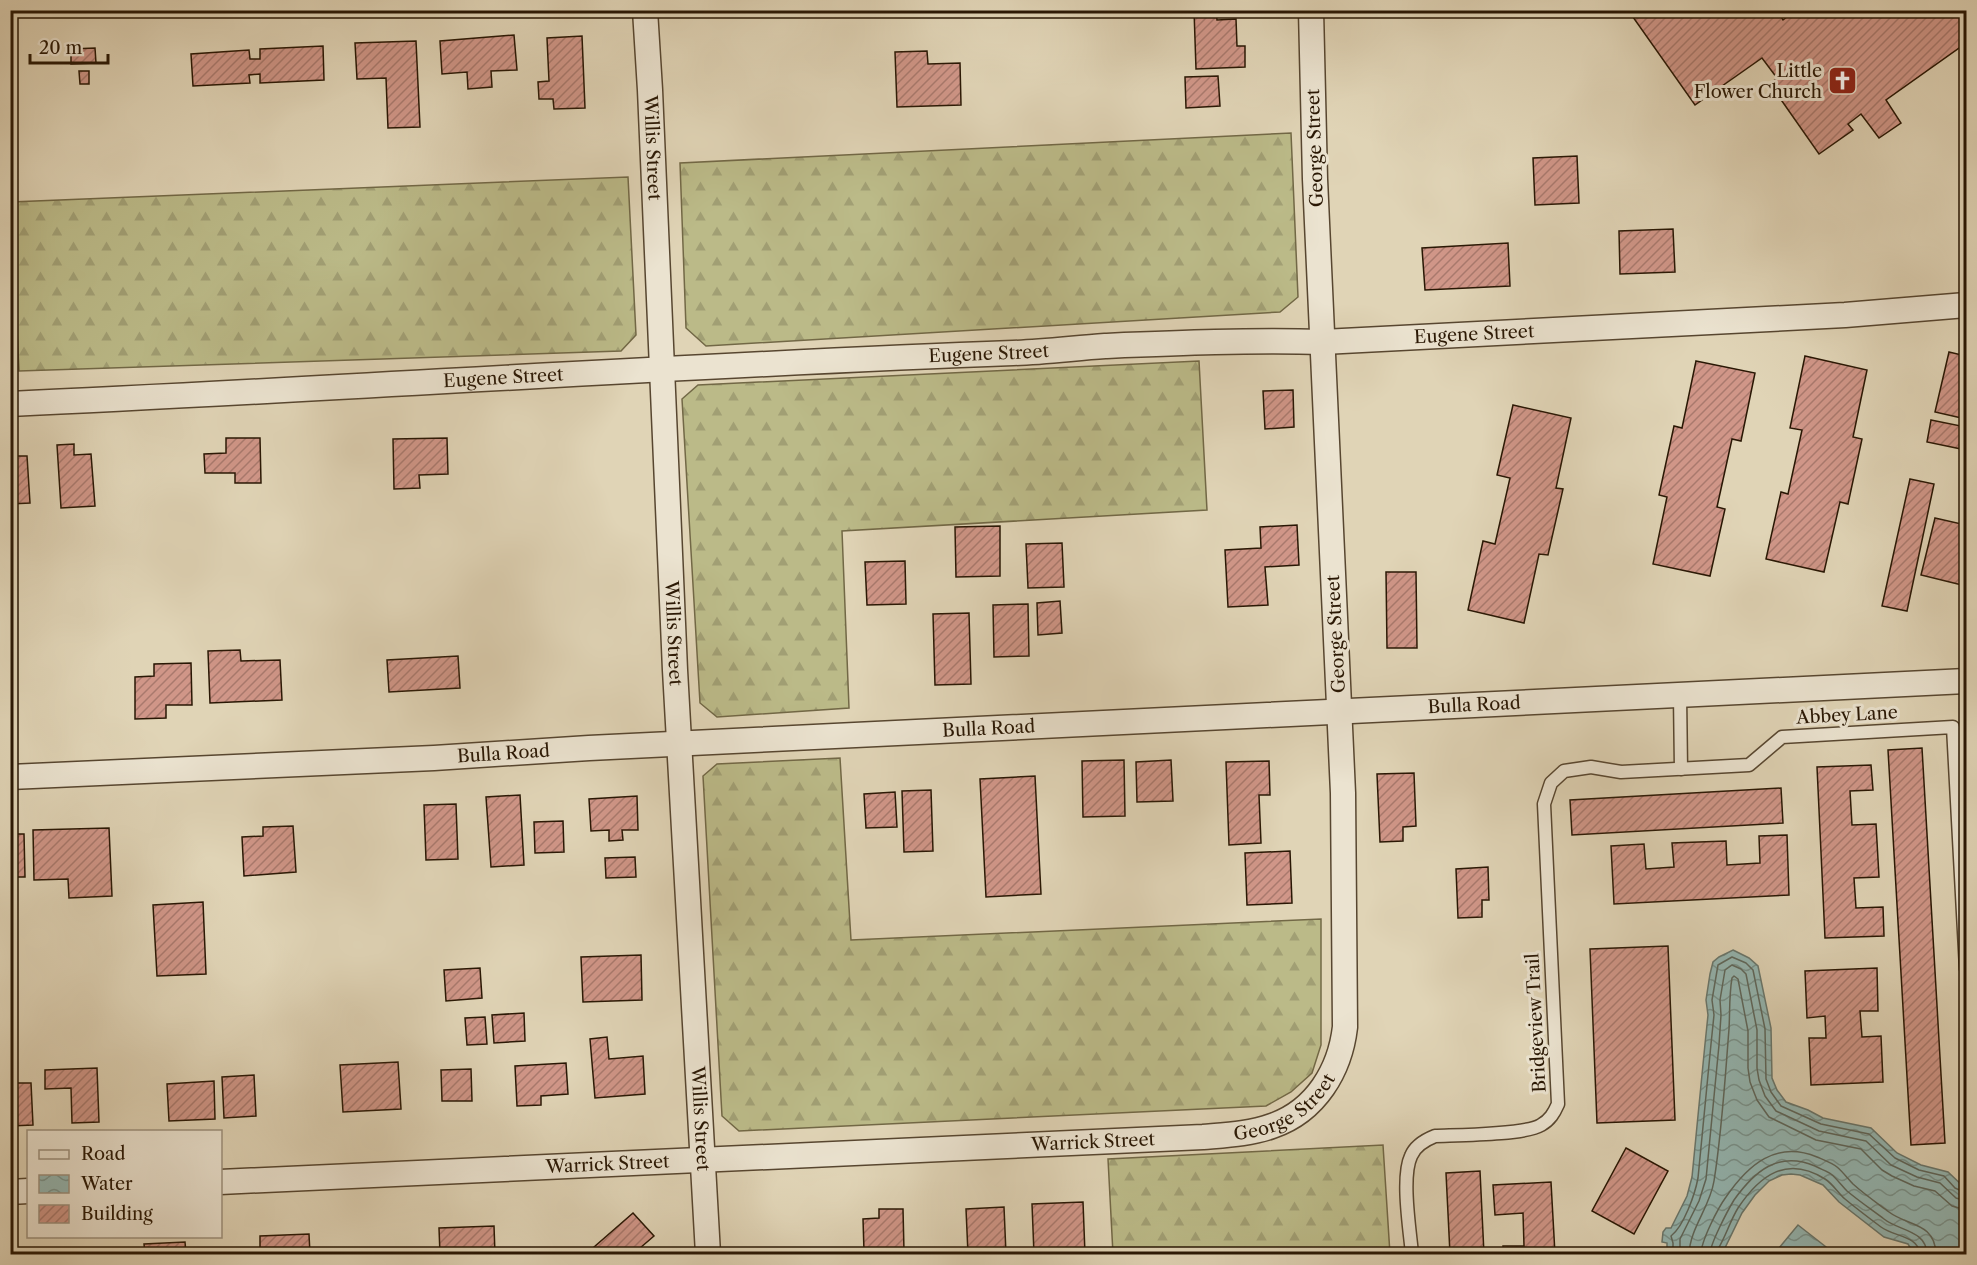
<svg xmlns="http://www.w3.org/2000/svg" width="1977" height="1265" font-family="'Libre Caslon Text',serif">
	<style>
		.forest { fill: url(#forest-firs); stroke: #726846; stroke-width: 1.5 }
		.water { fill: url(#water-waves); stroke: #69776d; stroke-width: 1.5 }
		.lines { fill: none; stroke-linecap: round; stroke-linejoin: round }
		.shore { stroke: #5e675c; stroke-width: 1.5 }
		.building { fill: url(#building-hatch); stroke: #291704; stroke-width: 1.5 }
		.lane-casing { stroke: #574630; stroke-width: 15 }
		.street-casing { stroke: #574630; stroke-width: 27 }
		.lane { stroke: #ebe3d0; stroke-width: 12 }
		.street { stroke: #ebe3d0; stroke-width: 24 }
		.labels { text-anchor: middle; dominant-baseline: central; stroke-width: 6; stroke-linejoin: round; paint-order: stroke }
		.poi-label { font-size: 18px; fill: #291704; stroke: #ebe3d0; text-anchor: end }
		.street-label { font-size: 18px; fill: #291704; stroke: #ebe3d0 }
	</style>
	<defs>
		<pattern id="forest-firs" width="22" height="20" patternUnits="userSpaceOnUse" patternTransform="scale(1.5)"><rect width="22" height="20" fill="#bbba88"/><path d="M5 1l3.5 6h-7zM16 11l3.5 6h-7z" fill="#a19f74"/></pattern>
		<pattern id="water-waves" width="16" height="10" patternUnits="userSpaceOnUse" patternTransform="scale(1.5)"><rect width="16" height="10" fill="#94b7b3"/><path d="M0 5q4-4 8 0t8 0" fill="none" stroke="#79948f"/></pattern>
		<pattern id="building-hatch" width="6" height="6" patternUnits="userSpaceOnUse" patternTransform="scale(1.5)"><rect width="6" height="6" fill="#d09688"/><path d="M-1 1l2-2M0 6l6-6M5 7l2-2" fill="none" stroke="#a9796d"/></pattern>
	</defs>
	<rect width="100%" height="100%" fill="#e0d4b6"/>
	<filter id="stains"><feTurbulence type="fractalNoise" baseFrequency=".00333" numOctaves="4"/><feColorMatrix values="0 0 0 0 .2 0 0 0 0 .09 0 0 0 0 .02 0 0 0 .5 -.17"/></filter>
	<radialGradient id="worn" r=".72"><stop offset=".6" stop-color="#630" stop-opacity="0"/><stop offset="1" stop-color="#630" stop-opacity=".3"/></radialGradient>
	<g class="forest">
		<path d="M1291,133L1298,297L1280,312L706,346L686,328L680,163Z"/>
		<path d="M628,177L636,335L621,351L19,371L11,202Z"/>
		<path d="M1199,361L1207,510L842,531L849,708L717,717L700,703L682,399L698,385Z"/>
		<path d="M840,758L851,940L1321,919V1045L1312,1073L1291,1092L1266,1106L739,1131L722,1116L703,776L717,764Z"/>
		<path d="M1383,1145L1390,1254H1113L1108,1159Z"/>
	</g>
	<g class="water">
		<path d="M1733,950L1749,958L1758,966L1771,1028L1772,1078L1777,1090L1786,1102L1808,1110L1823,1118L1871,1128L1897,1153L1921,1165L1948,1172L1966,1189V1254H1914L1908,1244L1884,1237L1839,1202L1823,1185L1800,1175L1791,1174L1782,1175L1769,1181L1755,1195L1742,1213L1723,1252L1724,1254H1667V1243L1662,1242L1663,1232L1666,1228H1671L1687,1196L1692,1177L1705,1044L1708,1015L1706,1000L1710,974L1713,962L1719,957Z"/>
		<path d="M1798,1225L1835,1254H1787L1779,1248Z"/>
	</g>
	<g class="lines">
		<g class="shore">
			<path d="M1673,1254V1243L1671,1236C1684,1226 1695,1194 1698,1178L1711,1044L1714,1015L1712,1000L1718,965L1732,957L1746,963L1753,970L1765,1029L1766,1079L1771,1092L1781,1106L1821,1124L1869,1134L1895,1158L1919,1170L1944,1176L1955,1188L1966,1193"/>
			<path d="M1680,1254V1239L1699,1201L1706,1179L1719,1045L1721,1015L1720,1000L1725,970L1732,965L1741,969L1746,974L1757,1030V1068L1759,1080L1765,1096L1776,1111L1819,1131L1866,1141L1891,1165L1917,1177L1940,1183L1956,1198L1966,1201"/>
			<path d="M1689,1254C1690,1228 1710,1207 1714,1181C1722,1131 1725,1079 1729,1029C1730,1012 1729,995 1732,978L1734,976L1738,979L1748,1031V1068L1750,1082L1757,1100L1769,1117L1816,1140L1861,1149L1882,1170L1892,1176L1914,1186L1935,1191L1952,1206L1966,1210"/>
			<path d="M1701,1254C1701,1241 1718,1208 1726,1197C1748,1165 1776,1140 1817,1157C1824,1160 1832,1163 1837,1167C1843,1172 1848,1179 1853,1184C1864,1194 1877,1203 1889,1212C1907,1226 1935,1222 1936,1254"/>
			<path d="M1710,1254C1710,1244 1728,1210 1734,1200C1754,1172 1778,1150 1815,1166C1820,1169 1827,1171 1831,1174C1837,1179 1842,1186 1847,1191C1859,1201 1872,1210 1884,1219C1899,1231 1926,1230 1927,1254"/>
			<path d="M1718,1254V1249C1726,1236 1730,1221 1738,1208C1760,1175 1787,1155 1825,1179C1833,1184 1838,1193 1845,1199C1857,1209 1869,1218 1881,1227C1894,1237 1918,1235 1920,1254"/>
		</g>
	</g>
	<g class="building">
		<path d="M1194,10H1216L1217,20L1236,19L1237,46H1245V67L1196,69Z"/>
		<path d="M1628,10H1777L1783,20L1796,10H1966V43L1886,100L1901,123L1879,138L1861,114L1848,124L1853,130L1819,154L1770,84L1777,78L1762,58L1695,105Z"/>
		<path d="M514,35L517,70L491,71L492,87L468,89L467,72L442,74L440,41Z"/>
		<path d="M582,36L585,108L554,109L553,99H539L538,82L549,81L547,38Z"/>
		<path d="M416,41L420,127L388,128L386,78L357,79L355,43Z"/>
		<path d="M323,46L324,80L260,83V74L249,75L250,83L193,86L191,54L249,50L250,59H260V49Z"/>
		<path d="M95,48L96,63L71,64V49Z"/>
		<path d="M927,51L928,64L960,63L961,105L897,107L895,52Z"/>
		<path d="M79,71H89V84H80Z"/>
		<path d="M1218,76L1220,106L1186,108L1185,77Z"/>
		<path d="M1577,156L1579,203L1535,205L1533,158Z"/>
		<path d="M1673,229L1675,272L1620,274L1619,231Z"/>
		<path d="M1508,243L1510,286L1425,290L1422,248Z"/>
		<path d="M1949,352L1966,356V419L1935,412Z"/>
		<path d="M1805,356L1867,370L1853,437L1862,439L1848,504L1840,502L1824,572L1766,559L1781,492L1788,494L1802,430L1790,428Z"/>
		<path d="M1696,361L1755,373L1741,441L1732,439L1717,507L1725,509L1710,576L1653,564L1667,497L1659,495L1674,426L1682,428Z"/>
		<path d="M1293,390L1294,427L1265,429L1263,391Z"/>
		<path d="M1513,405L1571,418L1556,488L1563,489L1548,555L1539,554L1524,623L1468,610L1483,541L1495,544L1510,478L1497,475Z"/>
		<path d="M1931,420L1966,427V450L1927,442Z"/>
		<path d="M226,438H260L261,483H235V473H205L204,454L226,453Z"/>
		<path d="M447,438L448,474L419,475L420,488L394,489L393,439Z"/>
		<path d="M74,444V455L91,454L95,506L61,508L57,445Z"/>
		<path d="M10,456H27L30,503L10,504Z"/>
		<path d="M1910,479L1934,484L1907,611L1882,606Z"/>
		<path d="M1935,518L1966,525V586L1921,575Z"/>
		<path d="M1297,525L1299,565L1265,567L1268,605L1228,607L1225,550L1261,548L1260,527Z"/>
		<path d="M1000,526V576L956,577L955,527Z"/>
		<path d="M1062,543L1064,587L1028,588L1026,544Z"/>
		<path d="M905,561L906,604L867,605L865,562Z"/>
		<path d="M1386,572H1416L1417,648H1387Z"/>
		<path d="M1060,601L1062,633L1038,635L1037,603Z"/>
		<path d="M1028,604L1029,656L994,657L993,605Z"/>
		<path d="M969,613L971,684L935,685L933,614Z"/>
		<path d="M240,650L241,661L280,660L282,700L210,703L208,651Z"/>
		<path d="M458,656L460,688L389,692L387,660Z"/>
		<path d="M191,663L192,705H166V718L135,719V677L154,676V664Z"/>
		<path d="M15,670L17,711H10V671Z"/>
		<path d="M1922,748L1945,1143L1911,1145L1888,750Z"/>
		<path d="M1124,760L1125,816L1083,817L1082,761Z"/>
		<path d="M1171,760L1173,801L1137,802L1136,762Z"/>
		<path d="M1269,761L1270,795H1259L1261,843L1229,845L1226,762Z"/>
		<path d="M1871,765L1873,790L1850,791L1852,825L1876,824L1879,877L1854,878L1856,908L1883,907L1884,936L1825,938L1817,767Z"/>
		<path d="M1414,773L1416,826L1403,827V841L1380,842L1377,774Z"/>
		<path d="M1035,776L1041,894L986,897L980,779Z"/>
		<path d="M1781,788L1783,823L1572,835L1570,800Z"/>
		<path d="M931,790L933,851L904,852L902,791Z"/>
		<path d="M895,792L897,827L866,828L864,794Z"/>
		<path d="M520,795L524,865L491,867L486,797Z"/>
		<path d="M637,796L638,830H622L623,840L609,841V830L591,831L589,799Z"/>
		<path d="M456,804L458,859L426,860L424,805Z"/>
		<path d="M563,821L564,852L535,853L534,822Z"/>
		<path d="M293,826L296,872L244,876L242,837L263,836V827Z"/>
		<path d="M109,828L112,896L69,898L68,879L34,880L33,830Z"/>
		<path d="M10,834H24L25,877H10Z"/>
		<path d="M1787,835L1789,895L1614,904L1611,846L1644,844L1646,869L1674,867L1672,843L1726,841L1727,865L1760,863L1759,836Z"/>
		<path d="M1290,851L1292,903L1247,905L1245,853Z"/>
		<path d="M635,857L636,877L606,878L605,858Z"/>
		<path d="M1488,867L1489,900H1482V917L1458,918L1456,869Z"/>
		<path d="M203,902L206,974L157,976L153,905Z"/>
		<path d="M1668,946L1675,1120L1597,1123L1590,949Z"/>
		<path d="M641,955L642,1000L583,1002L581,957Z"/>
		<path d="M480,968L482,998L446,1001L444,970Z"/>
		<path d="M1877,968L1878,1011H1860L1862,1037L1881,1036L1883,1082L1811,1085L1809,1038H1826L1825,1016L1807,1018L1805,971Z"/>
		<path d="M524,1013L525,1041L494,1043L492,1015Z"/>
		<path d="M485,1017L487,1044L467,1045L465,1018Z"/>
		<path d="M607,1037L609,1059L643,1056L645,1094L595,1098L590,1039Z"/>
		<path d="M10,1053L12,1083H31L33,1125L10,1126Z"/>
		<path d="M398,1062L401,1109L343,1112L340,1065Z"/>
		<path d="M566,1063L568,1094L541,1096V1105L517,1106L515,1066Z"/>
		<path d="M97,1068L99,1122L72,1123L71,1088L45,1089V1070Z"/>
		<path d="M471,1069L472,1101H442L441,1070Z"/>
		<path d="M254,1075L256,1116L224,1118L222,1077Z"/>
		<path d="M214,1081L215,1119L169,1121L167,1084Z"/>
		<path d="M1626,1148L1668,1171L1634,1234L1592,1211Z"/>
		<path d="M1480,1171L1484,1254H1450L1446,1173Z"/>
		<path d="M1551,1182L1555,1254H1503V1246H1524L1523,1213L1495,1215L1493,1185Z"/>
		<path d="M1083,1202L1085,1254H1034L1032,1204Z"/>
		<path d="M1004,1207L1006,1254H968L966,1209Z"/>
		<path d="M879,1209H903L904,1251H864L863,1219L879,1218Z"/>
		<path d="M633,1213L654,1236L633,1254H586Z"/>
		<path d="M494,1226L495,1254H440L439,1228Z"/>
		<path d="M309,1234L310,1254H260V1236Z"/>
		<path d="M185,1242L186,1253L227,1250V1254H145L144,1244Z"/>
		<path d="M92,1251V1254H20Z"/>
	</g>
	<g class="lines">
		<defs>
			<g id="lane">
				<path d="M1680,695L1681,769"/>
				<path d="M1412,1254C1410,1231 1401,1177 1411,1156C1415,1146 1425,1140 1435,1136C1457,1135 1525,1135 1541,1125C1550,1120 1554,1113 1558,1104L1544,804L1551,783L1564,771L1591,767L1621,772L1749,765L1782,737L1953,727L1966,969"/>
			</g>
			<g id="street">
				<path id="s1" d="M645,10L650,90L675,670L708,1254"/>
				<path id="s2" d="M10,404C345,389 679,365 1013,353C1044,352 1075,348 1105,346C1178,343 1250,340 1323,342L1845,315L1966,305"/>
				<path id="s3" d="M10,777L434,758L589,748L1966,681"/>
				<path id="s4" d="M220,1182L1203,1137C1226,1135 1250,1134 1272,1126C1316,1111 1340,1070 1345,1027L1343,793L1315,179L1311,10"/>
				<path d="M10,1192L28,1191"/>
			</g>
		</defs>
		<use href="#lane" class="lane-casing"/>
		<use href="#street" class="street-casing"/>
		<use href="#lane" class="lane"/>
		<use href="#street" class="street"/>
	</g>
	<defs>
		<symbol id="church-square" viewBox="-11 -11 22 22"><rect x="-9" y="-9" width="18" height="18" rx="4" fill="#8f2418" stroke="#ebe3d0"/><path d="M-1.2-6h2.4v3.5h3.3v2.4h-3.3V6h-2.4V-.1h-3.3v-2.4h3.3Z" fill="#fff"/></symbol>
	</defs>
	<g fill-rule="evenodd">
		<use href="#church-square" x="1826" y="64" width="33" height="33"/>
	</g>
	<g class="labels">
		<g class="poi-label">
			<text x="1822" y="71">Little<tspan x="1822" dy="21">Flower Church</tspan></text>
		</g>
		<g class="street-label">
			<text stroke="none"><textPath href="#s1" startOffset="138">Willis Street</textPath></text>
			<text transform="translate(1315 148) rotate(-92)">George Street</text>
			<text stroke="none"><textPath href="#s2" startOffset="1466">Eugene Street</textPath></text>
			<text stroke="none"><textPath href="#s2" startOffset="980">Eugene Street</textPath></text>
			<text stroke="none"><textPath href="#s2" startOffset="494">Eugene Street</textPath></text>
			<text stroke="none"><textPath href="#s1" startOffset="624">Willis Street</textPath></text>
			<text transform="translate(1336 634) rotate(-93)">George Street</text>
			<text stroke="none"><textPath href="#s3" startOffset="1466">Bulla Road</textPath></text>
			<text transform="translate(1847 715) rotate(-3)">Abbey Lane</text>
			<text stroke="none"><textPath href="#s3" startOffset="980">Bulla Road</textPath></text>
			<text stroke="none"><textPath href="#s3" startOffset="494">Bulla Road</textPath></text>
			<text transform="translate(1536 1023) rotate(-93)">Bridgeview Trail</text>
			<text stroke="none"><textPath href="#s4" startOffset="1074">George Street</textPath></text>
			<text stroke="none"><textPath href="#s1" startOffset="1110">Willis Street</textPath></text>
			<text stroke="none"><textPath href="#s4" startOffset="874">Warrick Street</textPath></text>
			<text stroke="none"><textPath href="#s4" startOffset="388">Warrick Street</textPath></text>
		</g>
	</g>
	<rect width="1977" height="1265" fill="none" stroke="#e0d4b6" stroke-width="36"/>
	<rect x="12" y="12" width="1953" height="1241" fill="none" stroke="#291704" stroke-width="3"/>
	<rect x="18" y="18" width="1941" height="1229" fill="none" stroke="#291704" stroke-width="1.5"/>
	<rect x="27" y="1130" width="195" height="108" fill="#ebe3d0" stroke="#9d917e" stroke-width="1.5"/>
	<rect x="39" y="1150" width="30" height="9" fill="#ebe3d0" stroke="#9d917e" stroke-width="1.5"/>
	<text x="81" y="1160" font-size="18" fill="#291704">Road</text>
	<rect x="39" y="1175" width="30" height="18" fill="url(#water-waves)" stroke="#9d917e" stroke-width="1.5"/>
	<text x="81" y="1190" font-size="18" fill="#291704">Water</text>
	<rect x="39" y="1205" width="30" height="18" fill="url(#building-hatch)" stroke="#9d917e" stroke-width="1.5"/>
	<text x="81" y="1220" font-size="18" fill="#291704">Building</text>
	<path d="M30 54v9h78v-9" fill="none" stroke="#291704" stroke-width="3"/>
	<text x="39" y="54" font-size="18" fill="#291704" stroke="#ebe3d0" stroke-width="4.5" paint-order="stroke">20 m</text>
	<rect width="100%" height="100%" filter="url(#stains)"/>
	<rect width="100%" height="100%" fill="url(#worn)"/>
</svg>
